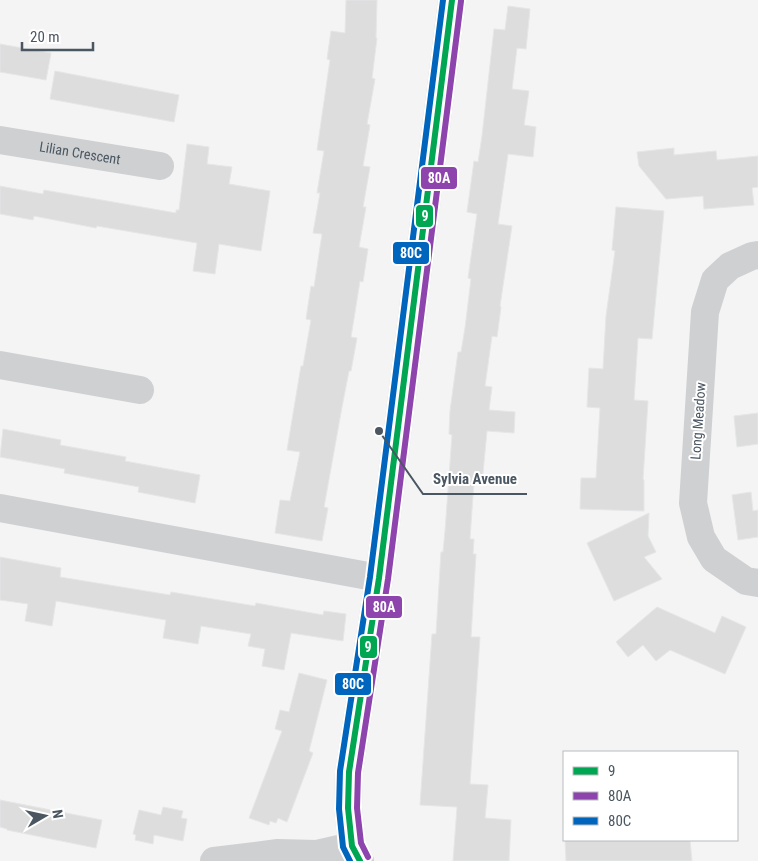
<svg xmlns="http://www.w3.org/2000/svg" width="758" height="861" font-family="'Roboto Condensed',sans-serif">
	<style>
		.building { fill: #ddddde; stroke: #e5e6e7 }
		.lines { fill: none; stroke-linecap: round; stroke-linejoin: round }
		.minor { stroke: #ced0d2; stroke-width: 28 }
		.bus-1-casing { stroke: #fff; stroke-width: 10 }
		.bus-2-casing { stroke: #fff; stroke-width: 10 }
		.bus-3-casing { stroke: #fff; stroke-width: 10 }
		.bus-1 { stroke: #00a651; stroke-width: 6 }
		.bus-2 { stroke: #8e44ad; stroke-width: 6 }
		.bus-3 { stroke: #0065bd; stroke-width: 6 }
		.labels { text-anchor: middle; dominant-baseline: central; stroke-width: 4; stroke-linejoin: round; paint-order: stroke }
		.street-label { font-size: 14px; fill: #4a5661; stroke: #fff }
		.leader { fill: none; stroke: #4a5661; stroke-width: 2 }
		.callout-dot { fill: #4a5661; stroke: #fff; stroke-width: 2 }
		.callout-label { font-size: 15px; text-anchor: middle; font-weight: bold; fill: #4a5661; stroke: #fff; stroke-width: 4; stroke-linejoin: round; paint-order: stroke }
		.line-badge { stroke: #fff; stroke-width: 2 }
		.badge-label { font-size: 14px; text-anchor: middle; font-weight: bold; fill: #fff }
	</style>
	<rect width="100%" height="100%" fill="#f4f4f4"/>
	<g class="building">
		<path d="M346,0H377L376,38H377L372,78L375,79L367,124L370,125L363,166L370,167L363,207H366L359,247L368,249L363,282L360,281L351,337L357,338L351,371H349L342,407L324,507L328,508L322,541L275,533L280,500L290,501L300,452L287,450L301,366H303L311,320L306,319L311,286L314,287L322,234L313,233L320,193H317L324,151L317,150L330,60L327,59L331,31L345,33Z"/>
		<path d="M508,6L530,9L526,49L517,48L512,89L529,91L524,125L536,127L533,157L508,154L498,224L512,226L500,306L501,307L497,337L492,336L485,386L492,387L489,410L515,412L514,433L487,431L482,483L474,482L470,539H474L473,554H476L471,637H480L470,784L488,785L485,818L511,820L509,861H453L457,807L420,805L432,634H436L441,552H443L445,531L452,435L449,434L450,411L458,352H461L465,328L471,279L468,278L477,214L467,212L474,161L478,162L482,136L494,29L505,30Z"/>
		<path d="M0,44L51,53L46,80L0,72Z"/>
		<path d="M55,71L179,95L174,122L50,99Z"/>
		<path d="M187,144L209,147L207,164L232,167L229,184L270,191L261,251L219,244L215,274L193,271L197,243L97,226L96,228L34,216L33,220L0,214V186L43,194L44,190L176,213V210H179Z"/>
		<path d="M674,148V155L716,151L717,160L758,156V187L752,188L754,205L704,209L703,196L666,199L639,166L637,152Z"/>
		<path d="M616,207L664,211L652,339L638,338L634,400L648,401L643,479L644,480V511L580,509L581,478H596L600,408L587,407L589,368L603,369L606,316L615,251L612,250Z"/>
		<path d="M758,413V444L737,447L734,416Z"/>
		<path d="M3,429L61,440L60,445L126,457L125,461L200,475L195,503L138,492L139,487L64,473L65,469L0,457Z"/>
		<path d="M751,492L753,511L758,510V537L738,540L732,495Z"/>
		<path d="M649,513L648,536L656,552L644,557L662,579L614,601L587,543Z"/>
		<path d="M0,557L61,568L60,577L170,595L171,592L255,606L256,603L323,615L324,611L346,614L343,641L291,633L284,670L262,666L265,649L248,646L251,634L201,626L198,644L163,638L166,620L56,601L52,626L25,621L28,604L0,600Z"/>
		<path d="M657,607L715,633L722,616L746,627L725,674L670,650L656,661L643,645L628,657L616,642Z"/>
		<path d="M299,673L327,680L309,751L313,753L287,822L278,818L276,823L270,821L269,825L249,818L282,731L275,729L280,710L289,712Z"/>
		<path d="M0,800L102,820L96,848L7,830V829L0,827Z"/>
		<path d="M163,807L183,811L181,818L187,819L183,841L154,835L153,844L135,840L136,835L133,834L139,810L161,815Z"/>
		<path d="M565,840H690L692,861H566Z"/>
	</g>
	<g class="lines">
		<g class="minor">
			<path id="s1" d="M0,140L160,166"/>
			<path d="M758,255L752,256L730,266L715,280L705,312L693,503L701,537L714,559L746,581L758,583"/>
			<path d="M0,365L140,390"/>
			<path d="M0,508L379,578"/>
			<path d="M214,861L278,853L317,854L352,846"/>
			<path d="M360,861L352,846L348,808L349,772L379,578L452,0"/>
		</g>
		<defs>
			<path id="bus-1" d="M360,861L352,846L348,808L349,772L379,578L452,0"/>
			<path id="bus-2" d="M368,857L361,843L357,808L358,773L388,579L461,1"/>
			<path id="bus-3" d="M350,861L343,847L339,809L340,771L370,577L443,0"/>
		</defs>
		<use href="#bus-1" class="bus-1-casing"/>
		<use href="#bus-2" class="bus-2-casing"/>
		<use href="#bus-3" class="bus-3-casing"/>
		<use href="#bus-1" class="bus-1"/>
		<use href="#bus-2" class="bus-2"/>
		<use href="#bus-3" class="bus-3"/>
	</g>
	<g class="labels">
		<g class="street-label">
			<text stroke="none"><textPath href="#s1" startOffset="81">Lilian Crescent</textPath></text>
			<text transform="translate(698 421) rotate(-86)">Long Meadow</text>
		</g>
	</g>
	<path class="leader" d="M379 431L423 494H527"/>
	<circle class="callout-dot" cx="379" cy="431" r="5"/>
	<g class="callout-label">
		<text x="475" y="484">Sylvia Avenue</text>
	</g>
	<g class="line-badge">
		<rect x="420" y="166" width="38" height="24" rx="5" fill="#8e44ad"/>
		<rect x="415" y="204" width="19" height="24" rx="5" fill="#00a651"/>
		<rect x="392" y="241" width="38" height="24" rx="5" fill="#0065bd"/>
		<rect x="365" y="595" width="38" height="24" rx="5" fill="#8e44ad"/>
		<rect x="359" y="635" width="19" height="24" rx="5" fill="#00a651"/>
		<rect x="334" y="672" width="38" height="24" rx="5" fill="#0065bd"/>
	</g>
	<g class="badge-label">
		<text x="439" y="183">80A</text>
		<text x="425" y="221">9</text>
		<text x="411" y="258">80C</text>
		<text x="384" y="612">80A</text>
		<text x="368" y="652">9</text>
		<text x="353" y="689">80C</text>
	</g>
	<rect x="563" y="751" width="175" height="90" fill="#ffffff" stroke="#b7bbc0"/>
	<rect x="573" y="767" width="25" height="8" fill="#00a651" stroke="#b7bbc0"/>
	<text x="608" y="776" font-size="15" fill="#4a5661">9</text>
	<rect x="573" y="792" width="25" height="8" fill="#8e44ad" stroke="#b7bbc0"/>
	<text x="608" y="801" font-size="15" fill="#4a5661">80A</text>
	<rect x="573" y="817" width="25" height="8" fill="#0065bd" stroke="#b7bbc0"/>
	<text x="608" y="826" font-size="15" fill="#4a5661">80C</text>
	<g transform="translate(45 816) rotate(81)" stroke="#ffffff" stroke-width="4" paint-order="stroke">
	<path d="M0-4L9 19L0 12L-9 19Z" fill="#4a5661"/>
	<text y="-8" font-size="14" font-weight="bold" text-anchor="middle" fill="#4a5661">N</text>
	</g>
	<path d="M22 42v8h71v-8" fill="none" stroke="#4a5661" stroke-width="2.5"/>
	<text x="30" y="42" font-size="15" fill="#4a5661" stroke="#ffffff" stroke-width="4" paint-order="stroke">20 m</text>
</svg>
